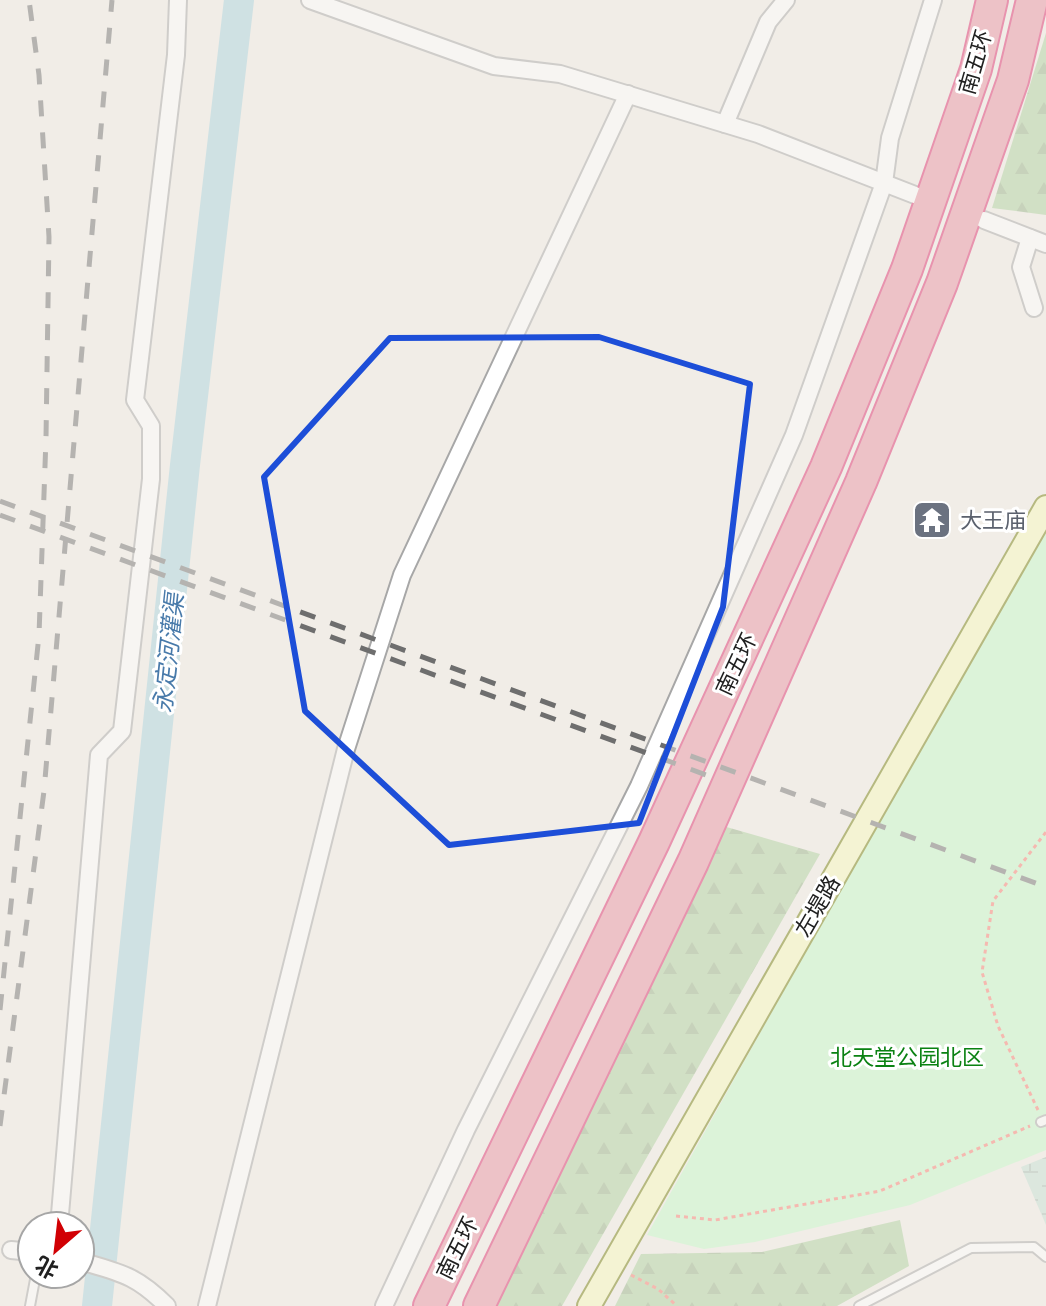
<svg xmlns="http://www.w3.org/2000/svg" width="1046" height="1306" font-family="Quicksand,'Noto Sans SC',sans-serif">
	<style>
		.forest { fill: url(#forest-firs) }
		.wetland { fill: url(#wetland-marsh) }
		.park { fill: #c4fac8 }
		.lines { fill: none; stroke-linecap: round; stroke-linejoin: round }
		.river { stroke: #a7d3de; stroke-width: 30 }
		.service-casing { stroke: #a7a7a7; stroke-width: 12 }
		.minor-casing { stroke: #a7a7a7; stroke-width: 20 }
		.secondary-casing { stroke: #707b04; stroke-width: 26 }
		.motorway-casing { stroke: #dd2668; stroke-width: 34 }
		.path { stroke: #fb7a6e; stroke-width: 3; stroke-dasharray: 4 4; stroke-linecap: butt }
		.service { stroke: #fff; stroke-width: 8 }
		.minor { stroke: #fff; stroke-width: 16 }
		.secondary { stroke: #f8fabb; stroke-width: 22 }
		.motorway { stroke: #e88ea1; stroke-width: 30 }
		.rail { stroke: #6e6e6e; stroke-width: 5; stroke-dasharray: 16 16; stroke-linecap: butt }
		.marked { fill: none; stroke: #1d4ed8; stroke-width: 6; stroke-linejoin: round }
		.labels { text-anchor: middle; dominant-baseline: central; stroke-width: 6; stroke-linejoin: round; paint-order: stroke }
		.street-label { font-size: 22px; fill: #202020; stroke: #fff }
		.worship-label { font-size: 22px; fill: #5b616d; stroke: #fff; text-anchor: start }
		.park-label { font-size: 22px; fill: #0b8213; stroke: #fff }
		.water-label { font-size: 24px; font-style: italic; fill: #487aaa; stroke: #fff }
	</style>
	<defs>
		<pattern id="forest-firs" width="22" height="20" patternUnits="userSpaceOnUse" patternTransform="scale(2)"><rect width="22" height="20" fill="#acd09b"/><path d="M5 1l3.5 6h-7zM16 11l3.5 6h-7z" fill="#94b285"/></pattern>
		<pattern id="wetland-marsh" width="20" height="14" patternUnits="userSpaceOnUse" patternTransform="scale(2)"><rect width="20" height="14" fill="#c4dfd2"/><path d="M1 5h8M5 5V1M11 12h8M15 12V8" fill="none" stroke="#a8bfb4"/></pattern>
	</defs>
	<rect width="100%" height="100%" fill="#f1ede7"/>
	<g class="forest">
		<path d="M1046,33V215L992,208Z"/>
		<path d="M723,826L820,854L562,1306H495Z"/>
		<path d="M900,1220L909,1266L837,1306H615L641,1254L762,1252Z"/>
	</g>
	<path class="wetland" d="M1046,1157V1225L1021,1167Z"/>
	<path class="park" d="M1046,531V1150L910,1205L755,1242L704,1249L647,1235L896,790Z"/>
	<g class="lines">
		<path class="river" d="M97,1306L185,465L239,0"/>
		<defs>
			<g id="service">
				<path d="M1041,1122L1046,1120"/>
				<path d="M30,1306L36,1274"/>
				<path d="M859,1306L971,1248L1034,1247L1046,1257"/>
			</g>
			<g id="minor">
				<path d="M310,0L494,66L560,74L758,134L915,195"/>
				<path d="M725,124L768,22L786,0"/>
				<path d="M984,220L1046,244"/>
				<path d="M1030,238L1021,267L1034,308"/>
				<path d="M59,1226L99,755L122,731L151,479V426L135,400L176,55L178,0"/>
				<path d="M11,1250L32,1252"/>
				<path d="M80,1261C121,1273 136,1275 167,1306"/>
				<path d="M207,1306L346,749L402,575L628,94"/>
				<path d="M384,1306L466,1130L639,786L794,435L884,183L890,138L933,0"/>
			</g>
			<path id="secondary" d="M589,1306L1046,507"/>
			<g id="motorway">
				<path d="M429,1306L654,842L826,467L907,269L976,69L992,0"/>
				<path d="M479,1306L693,862L861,482L942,283L1013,80L1032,0"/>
			</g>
		</defs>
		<use href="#service" class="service-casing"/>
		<use href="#minor" class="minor-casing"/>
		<use href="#secondary" class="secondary-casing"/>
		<use href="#motorway" class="motorway-casing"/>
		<g class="path">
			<path d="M1038,1110L998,1026L982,972L993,901L1046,832"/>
			<path d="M676,1216L715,1220L880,1191L1030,1126"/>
			<path d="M631,1275L658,1289L677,1306"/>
		</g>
		<use href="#service" class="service"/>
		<use href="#minor" class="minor"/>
		<use href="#secondary" class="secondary"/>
		<use href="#motorway" class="motorway"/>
		<g class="rail">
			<path d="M0,501L1046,887"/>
			<path d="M0,515L709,776"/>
			<path d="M0,1010L39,635L46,438L49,237L39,75L29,0"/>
			<path d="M0,1126L44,791L112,0"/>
		</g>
	</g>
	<path d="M0 0H1046V1306H0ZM599,337L750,384L723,607L639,823L449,845L305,711L264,477L390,338Z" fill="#f1ede7" fill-opacity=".55" fill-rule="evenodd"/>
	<path class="marked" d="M599,337L750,384L723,607L639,823L449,845L305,711L264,477L390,338Z"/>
	<defs>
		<symbol id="temple-square" viewBox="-11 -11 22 22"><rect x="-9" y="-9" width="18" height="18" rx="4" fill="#6b7280" stroke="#fff"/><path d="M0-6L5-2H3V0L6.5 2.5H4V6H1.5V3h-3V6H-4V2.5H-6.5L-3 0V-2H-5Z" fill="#fff"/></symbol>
	</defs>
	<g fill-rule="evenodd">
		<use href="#temple-square" x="910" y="498" width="44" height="44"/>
	</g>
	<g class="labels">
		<g class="street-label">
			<text transform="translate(975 62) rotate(-74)">南五环</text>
			<text transform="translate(736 664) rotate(-65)">南五环</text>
			<text transform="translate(817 906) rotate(-60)">左堤路</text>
			<text transform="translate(457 1248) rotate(-64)">南五环</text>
		</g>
		<g class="worship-label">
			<text x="960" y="520">大王庙</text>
		</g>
		<g class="park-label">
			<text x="907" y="1057">北天堂公园北区</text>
		</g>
		<g class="water-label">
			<text transform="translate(168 653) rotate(-84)">永定河灌渠</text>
		</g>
	</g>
	<g transform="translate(56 1250) rotate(208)"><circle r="38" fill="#ffffff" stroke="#a6a6a6" stroke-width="2"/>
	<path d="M0-6L14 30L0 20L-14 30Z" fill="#d10004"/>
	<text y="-12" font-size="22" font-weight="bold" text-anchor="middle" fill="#202020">北</text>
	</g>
</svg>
